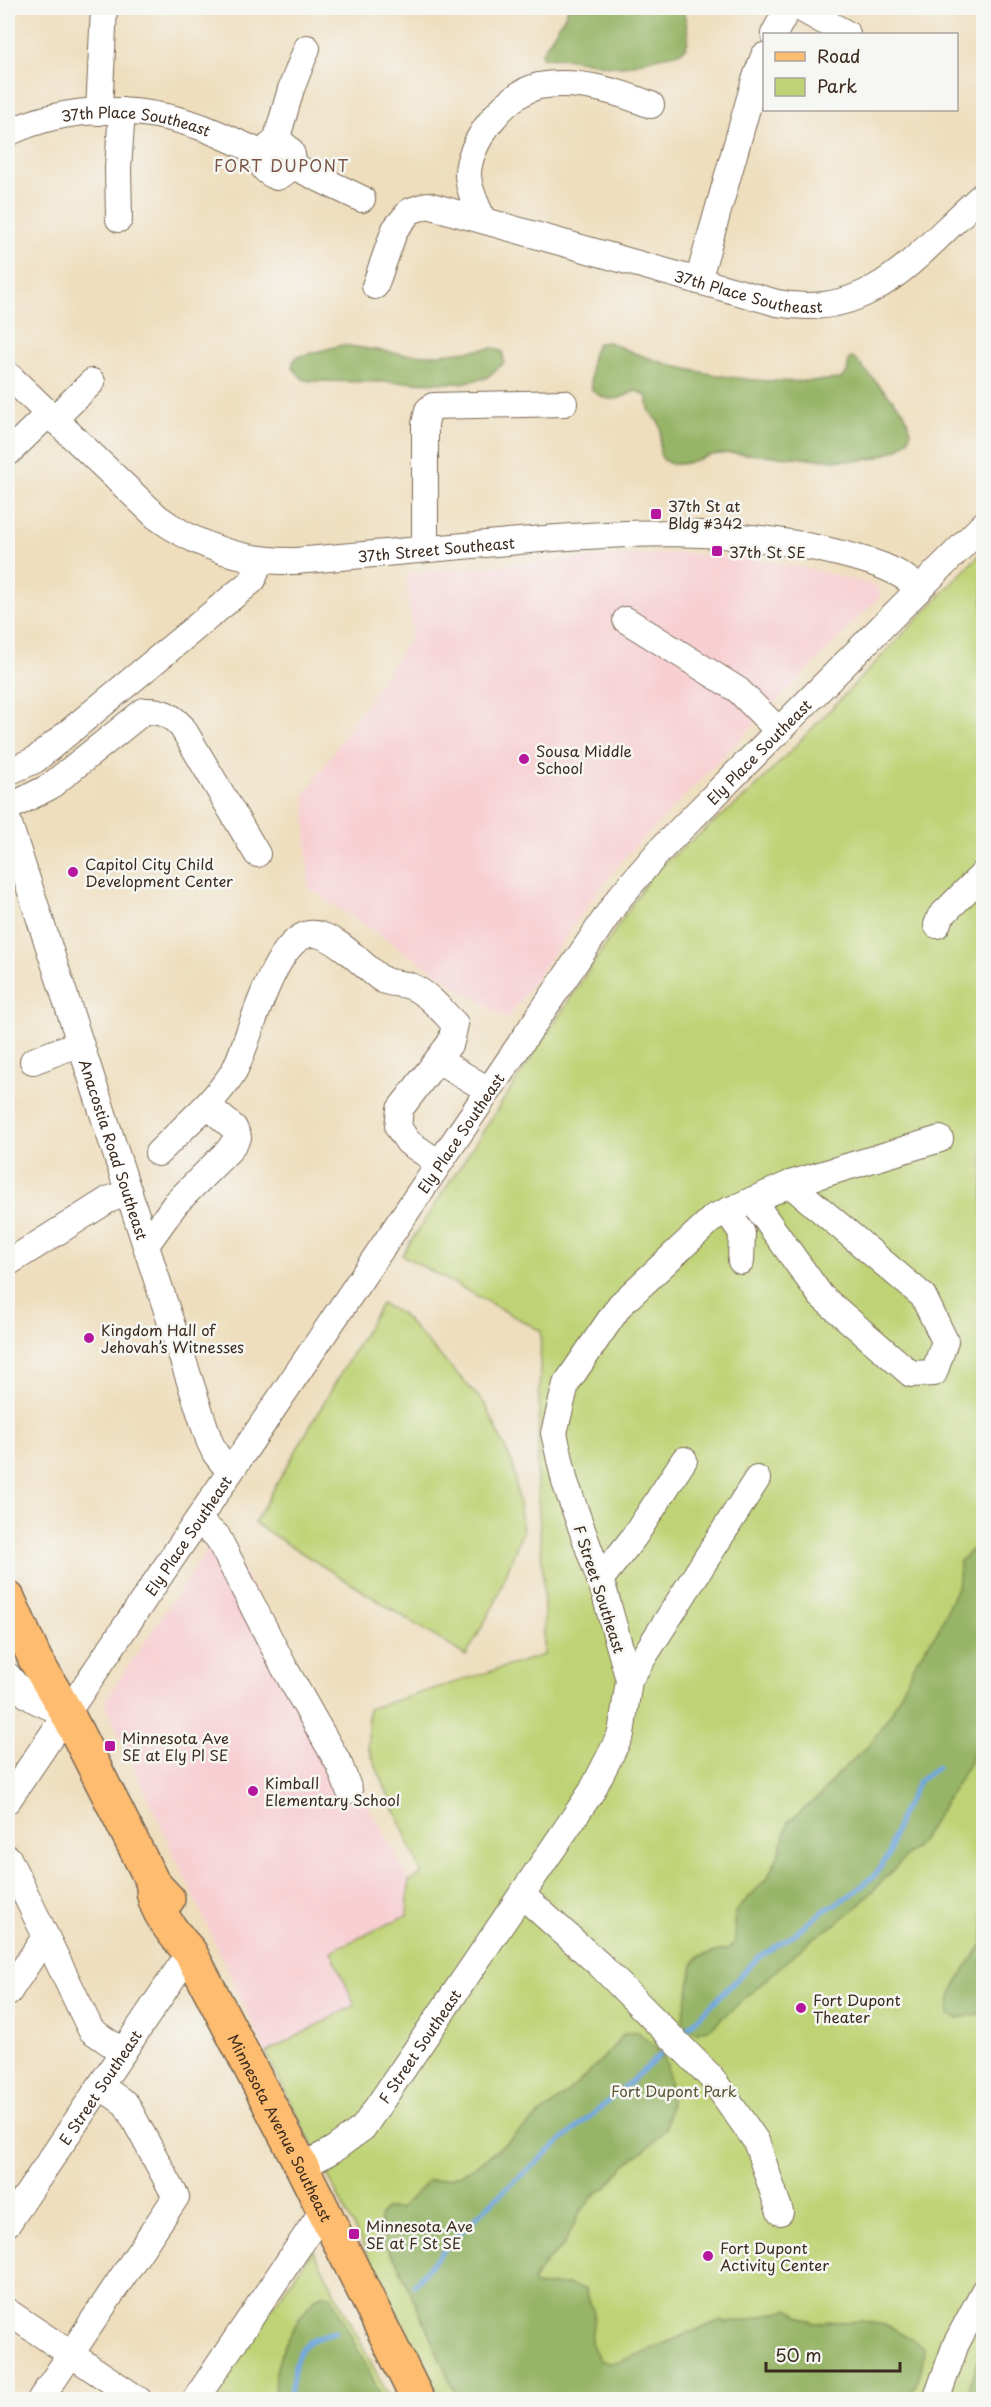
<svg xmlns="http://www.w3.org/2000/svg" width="991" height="2407" font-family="'Playpen Sans',sans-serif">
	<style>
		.built { fill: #f7cfd3 }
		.green { fill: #bfd376; stroke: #7d7e4a; stroke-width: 1.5 }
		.forest { fill: #97b567; stroke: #697042; stroke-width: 1.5 }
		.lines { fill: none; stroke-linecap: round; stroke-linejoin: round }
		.stream { stroke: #72a7df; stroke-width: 5 }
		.minor-casing { stroke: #7a6956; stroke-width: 28 }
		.major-casing { stroke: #7a6956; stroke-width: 36 }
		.minor { stroke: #fff; stroke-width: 26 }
		.major { stroke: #fdbc6f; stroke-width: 33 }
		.poi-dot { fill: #b5179e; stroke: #f6f6f2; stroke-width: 2 }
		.labels { text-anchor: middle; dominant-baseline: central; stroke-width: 5; stroke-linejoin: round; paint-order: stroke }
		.street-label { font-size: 15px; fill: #3b2a1e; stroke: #f6f6f2 }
		.poi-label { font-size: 15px; fill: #3b2a1e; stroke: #f6f6f2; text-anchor: start }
		.park-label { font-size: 15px; fill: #5c5434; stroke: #f6f6f2 }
		.neighbourhood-label { font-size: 16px; letter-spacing: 1.5px; fill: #795344; stroke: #f6f6f2 }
	</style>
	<rect width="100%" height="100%" fill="#f6f6f2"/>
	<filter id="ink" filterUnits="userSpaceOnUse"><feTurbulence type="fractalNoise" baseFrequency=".0167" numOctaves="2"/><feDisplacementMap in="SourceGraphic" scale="12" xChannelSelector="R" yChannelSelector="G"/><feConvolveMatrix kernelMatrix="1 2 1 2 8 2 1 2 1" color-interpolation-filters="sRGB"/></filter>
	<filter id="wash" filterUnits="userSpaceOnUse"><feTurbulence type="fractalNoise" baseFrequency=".008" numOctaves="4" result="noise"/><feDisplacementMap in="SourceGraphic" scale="24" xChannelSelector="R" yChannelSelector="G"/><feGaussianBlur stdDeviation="1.35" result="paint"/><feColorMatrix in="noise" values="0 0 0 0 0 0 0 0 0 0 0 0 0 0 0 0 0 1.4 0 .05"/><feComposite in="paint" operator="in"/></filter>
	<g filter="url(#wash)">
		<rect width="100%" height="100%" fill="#eedebe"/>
		<g class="built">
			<path d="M682,553L751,559L815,570L876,586L881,595L626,856L594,896L507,1020L309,888L305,794L412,636L407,574L570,559Z"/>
			<path d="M221,1529L409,1881L407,1915L331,1951L355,2005L266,2053L104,1702Z"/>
		</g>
		<g class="green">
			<path d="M983,551V2399H440L266,2053L355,2005L331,1951L407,1915L409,1881L422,1874L368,1747V1709L544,1655V1597L537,1478L541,1331L402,1255L653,872L751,792Z"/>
			<path d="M381,1304L400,1313L485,1404L513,1465L523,1530L495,1603L466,1656L254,1523Z"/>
			<path d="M313,2250L390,2399H208Z"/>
		</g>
		<g class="forest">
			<path d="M568,8H683C684,17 689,30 688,40C686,56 671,54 659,57C643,61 629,67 613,66C589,64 566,55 543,58L541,54L565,16Z"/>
			<path d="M608,342C680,375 762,387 840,379L847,373L849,359L854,358L904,412L911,431L908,440L898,449L876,458L853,461L731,453C723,454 715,454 708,456C697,459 684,466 672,464C651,459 664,438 660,425C658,418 651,416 649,410C647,397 649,395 635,391C618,400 608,404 592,390C590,374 589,356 598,343Z"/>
			<path d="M342,345L402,354L433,355L494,348L503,352L504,363L486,378L461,383L311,381L303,379L293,368V362L297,357Z"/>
			<path d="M983,1539V1728L969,1764L921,1841L858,1906L837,1923L813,1938L712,2027L696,2033L685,2025L683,2018L693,1965L699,1956L728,1949L735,1943V1912L768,1877L779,1854L788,1822L820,1796L835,1777L871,1743L891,1713L918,1658L938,1631L959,1582L960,1561Z"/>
			<path d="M983,1943V2013L958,2018L949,2015C948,1987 968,1965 983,1943Z"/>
			<path d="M637,2032L657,2049L667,2065L671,2102L666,2128L654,2142L625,2165L607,2187L596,2193L579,2214L564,2245L546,2262L532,2282L535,2286L568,2285L585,2289L594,2313L591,2342L599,2360L608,2363L619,2362L722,2320L725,2323L745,2321L788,2309L814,2323L863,2321L889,2326L911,2338L924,2349C923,2369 918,2383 908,2399H458L397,2262L384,2244L380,2217L385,2209H400L429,2180C441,2180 454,2178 465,2172C485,2162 503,2145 520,2131C558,2101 594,2072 624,2034Z"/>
			<path d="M321,2295H331L333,2299C348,2334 368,2365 382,2399H277C276,2392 274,2383 275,2376C279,2353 301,2307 321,2295Z"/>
			<path d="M983,2348V2399H965Z"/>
		</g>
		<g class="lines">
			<g class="stream">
				<path d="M680,2036L759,1957L793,1935L822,1912L852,1894L873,1877L889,1855L892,1839L902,1813L919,1781L937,1767"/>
				<path d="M414,2285C488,2192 586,2126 671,2045"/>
				<path d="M289,2400C297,2360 291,2342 335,2332"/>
			</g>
		</g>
	</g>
	<g filter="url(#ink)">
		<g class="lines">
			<defs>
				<g id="minor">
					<path d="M800,8L847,34"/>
					<path d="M774,34L788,8"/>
					<path d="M99,112L104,8"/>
					<path id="s1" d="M8,133C68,104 142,105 204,128C224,136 243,145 263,154"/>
					<path d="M276,141C298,149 298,168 277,177C255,169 259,152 276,141Z"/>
					<path d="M276,141L291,89L307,48"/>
					<path d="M293,166L362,199"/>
					<path d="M119,219L118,168L122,111"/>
					<path d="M483,220C477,205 469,192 468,176C467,143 506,93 539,86C576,79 617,91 651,105"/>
					<path d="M698,281L755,80L764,56"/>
					<path id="s2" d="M375,286L395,229L410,211L428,205L777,303C874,322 919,250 984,194"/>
					<path id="s3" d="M8,375L157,517C198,547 244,562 296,561C366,555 437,548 508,542C620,532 732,525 842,554C870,561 898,568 919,589"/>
					<path d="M53,420L92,382"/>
					<path d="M8,453L48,414"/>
					<path d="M425,549V424L428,410L433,406L564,403"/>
					<path d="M626,620L738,690L779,731"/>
					<path d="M8,772L35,760L253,580L260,559"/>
					<path d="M8,808L49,787L144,711C161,710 171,715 182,727L257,854"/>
					<path id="s4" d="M8,821L209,1440L215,1453L230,1472"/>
					<path d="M937,925L940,917L984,873"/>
					<path d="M438,1060L488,1090"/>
					<path d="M33,1061L80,1043"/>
					<path d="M158,1153L207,1105"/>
					<path d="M790,1184L940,1139"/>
					<path d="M727,1211L742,1233L741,1261"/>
					<path d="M146,1245L176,1203L229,1150L238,1137L234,1128L207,1105C217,1094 228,1082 235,1069C250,1041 276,921 320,935C345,943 362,966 383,980C391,984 402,983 410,986C428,993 442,1011 455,1024L451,1042L400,1109L398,1127L408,1142L439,1163"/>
					<path d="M8,1263L108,1200L129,1192"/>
					<path d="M197,1521L217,1536L284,1667L339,1764L349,1790"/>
					<path d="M600,1580L634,1537L684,1460"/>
					<path d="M8,1676C25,1698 41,1704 67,1713"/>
					<path d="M629,1680L757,1479"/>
					<path id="s5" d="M8,1800L619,898L661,849L984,524"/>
					<path d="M8,1858L91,2030L123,2052"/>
					<path d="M522,1895L599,1964L711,2077L756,2141L780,2212"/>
					<path d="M8,1993L45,1937"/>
					<path id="s6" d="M302,2167L334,2149L363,2128L592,1791L621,1734L629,1680L604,1591L565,1482L554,1433L566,1384L620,1305L714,1217L790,1184L923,1296L945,1341L934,1373L911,1374L821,1296L752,1200"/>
					<path id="s7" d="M8,2223L190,1952"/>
					<path d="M8,2312L139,2400"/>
					<path d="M40,2400L176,2197L126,2104L100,2086"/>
					<path d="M195,2400L324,2209"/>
					<path d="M936,2400L956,2344L984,2291"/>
				</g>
				<g id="major">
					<path d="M8,1598L35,1659L67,1713L153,1883L168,1899"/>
					<path id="s8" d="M153,1883C150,1906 175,1936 190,1952L302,2167L418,2400"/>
				</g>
			</defs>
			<use href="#minor" class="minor-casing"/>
			<use href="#major" class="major-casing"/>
			<use href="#minor" class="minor"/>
			<use href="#major" class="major"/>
		</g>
	</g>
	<g class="poi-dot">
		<rect x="650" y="508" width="12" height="12" rx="3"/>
		<rect x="711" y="545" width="12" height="12" rx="3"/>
		<circle cx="524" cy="759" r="6"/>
		<circle cx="73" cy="872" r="6"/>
		<circle cx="89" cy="1338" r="6"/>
		<rect x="104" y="1740" width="12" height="12" rx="3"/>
		<circle cx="253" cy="1791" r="6"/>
		<circle cx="801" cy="2008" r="6"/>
		<rect x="348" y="2228" width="12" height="12" rx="3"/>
		<circle cx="708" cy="2256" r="6"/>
	</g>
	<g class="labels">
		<g class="street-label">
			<text stroke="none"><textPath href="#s1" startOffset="132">37th Place Southeast</textPath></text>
			<text stroke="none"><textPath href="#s2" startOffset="435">37th Place Southeast</textPath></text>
			<text stroke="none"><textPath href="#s3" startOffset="495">37th Street Southeast</textPath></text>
			<text stroke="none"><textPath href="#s5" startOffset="1292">Ely Place Southeast</textPath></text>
			<text stroke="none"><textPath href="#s5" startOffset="806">Ely Place Southeast</textPath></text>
			<text stroke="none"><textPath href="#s4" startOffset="345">Anacostia Road Southeast</textPath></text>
			<text stroke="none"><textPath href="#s5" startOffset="320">Ely Place Southeast</textPath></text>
			<text transform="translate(600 1589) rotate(72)">F Street Southeast</text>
			<text stroke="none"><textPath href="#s6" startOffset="172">F Street Southeast</textPath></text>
			<text stroke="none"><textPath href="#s7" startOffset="164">E Street Southeast</textPath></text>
			<text stroke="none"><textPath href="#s8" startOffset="278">Minnesota Avenue Southeast</textPath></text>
		</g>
		<g class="poi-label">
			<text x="668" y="505">37th St at<tspan x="668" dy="17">Bldg #342</tspan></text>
			<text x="729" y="551">37th St SE</text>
			<text x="536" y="750">Sousa Middle<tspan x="536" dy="17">School</tspan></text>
			<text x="85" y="863">Capitol City Child<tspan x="85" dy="17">Development Center</tspan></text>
			<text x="101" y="1329">Kingdom Hall of<tspan x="101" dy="17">Jehovah’s Witnesses</tspan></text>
			<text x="122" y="1737">Minnesota Ave<tspan x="122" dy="17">SE at Ely Pl SE</tspan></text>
			<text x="265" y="1782">Kimball<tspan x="265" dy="17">Elementary School</tspan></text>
			<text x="813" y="1999">Fort Dupont<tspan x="813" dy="17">Theater</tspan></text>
			<text x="366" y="2225">Minnesota Ave<tspan x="366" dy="17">SE at F St SE</tspan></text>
			<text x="720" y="2247">Fort Dupont<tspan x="720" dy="17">Activity Center</tspan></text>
		</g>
		<g class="park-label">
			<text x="674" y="2090">Fort Dupont Park</text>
		</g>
		<g class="neighbourhood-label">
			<text x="282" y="165">FORT DUPONT</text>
		</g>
	</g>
	<rect width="991" height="2407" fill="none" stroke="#f6f6f2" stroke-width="30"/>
	<rect x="763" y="33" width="195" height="78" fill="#f6f6f2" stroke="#aba49d" stroke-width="1.5"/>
	<rect x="775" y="52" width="30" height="9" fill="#fdbc6f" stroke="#aba49d" stroke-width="1.5"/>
	<text x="817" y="63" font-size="18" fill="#3b2a1e">Road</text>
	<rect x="775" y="78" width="30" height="18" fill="#bfd376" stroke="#aba49d" stroke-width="1.5"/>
	<text x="817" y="93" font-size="18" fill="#3b2a1e">Park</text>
	<path d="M766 2362v9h134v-9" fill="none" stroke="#3b2a1e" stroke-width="3"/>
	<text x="775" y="2362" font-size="18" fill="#3b2a1e" stroke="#f6f6f2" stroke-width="4.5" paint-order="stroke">50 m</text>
</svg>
